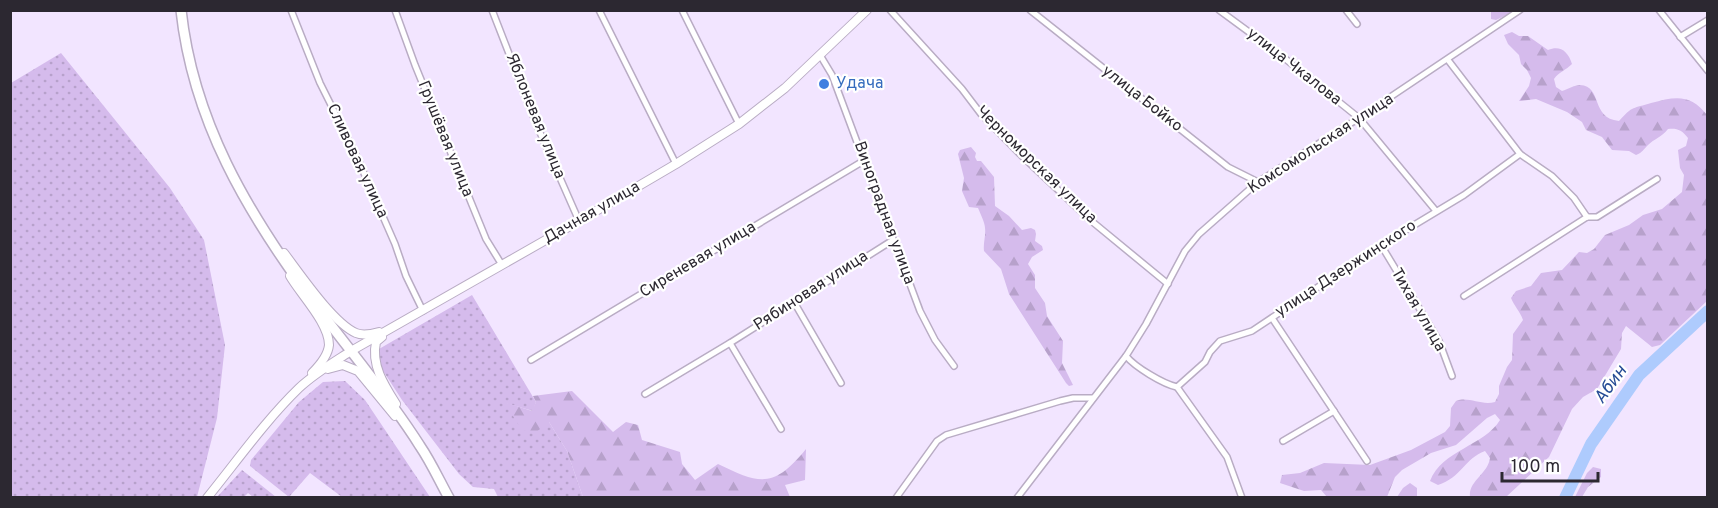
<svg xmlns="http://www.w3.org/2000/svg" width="1718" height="508" font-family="Overpass,sans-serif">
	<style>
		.green { fill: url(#green-dots) }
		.forest { fill: url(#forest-firs) }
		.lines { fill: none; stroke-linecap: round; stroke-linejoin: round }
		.river { stroke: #aecbfd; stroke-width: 12 }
		.minor-casing { stroke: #b9acc4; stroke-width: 8 }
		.secondary-casing { stroke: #b9acc4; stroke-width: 10 }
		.trunk-casing { stroke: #b9acc4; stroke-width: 12 }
		.minor { stroke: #fff; stroke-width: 5 }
		.secondary { stroke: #fff; stroke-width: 8 }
		.trunk { stroke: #fff; stroke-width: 9 }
		.shop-dot { fill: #3f7fe0; stroke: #fff; stroke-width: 2 }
		.labels { text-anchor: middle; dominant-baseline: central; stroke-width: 4.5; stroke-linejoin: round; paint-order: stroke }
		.street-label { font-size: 16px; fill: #2c2831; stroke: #fff }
		.shop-label { font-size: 16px; fill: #366cbe; stroke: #fff; text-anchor: start }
		.water-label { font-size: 18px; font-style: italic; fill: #274d96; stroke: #fff }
	</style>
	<defs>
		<pattern id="green-dots" width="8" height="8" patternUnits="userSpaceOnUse" patternTransform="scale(1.5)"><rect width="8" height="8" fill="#d5bbec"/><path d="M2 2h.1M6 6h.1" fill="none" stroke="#b7a1cb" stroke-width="1.8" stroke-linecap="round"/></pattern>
		<pattern id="forest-firs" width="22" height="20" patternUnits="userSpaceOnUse" patternTransform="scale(1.5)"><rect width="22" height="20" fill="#d5bbec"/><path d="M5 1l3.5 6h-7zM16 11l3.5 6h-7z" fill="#b7a1cb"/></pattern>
	</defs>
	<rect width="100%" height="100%" fill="#f2e5ff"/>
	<g class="green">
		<path d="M61,53L170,188L204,240L225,345L217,418L197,497H11V83Z"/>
		<path d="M472,295L536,402L533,411L505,403L549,422L567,451L583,497H498L494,489L473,487L459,474L402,400L378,363L379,349Z"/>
		<path d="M345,381L365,400L430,497H342L310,473L289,497L250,466L251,460L299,402L323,382Z"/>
		<path d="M242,470L276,497H253L248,493L244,497H217Z"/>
	</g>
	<g class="forest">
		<path d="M1491,11H1515L1496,20L1491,19Z"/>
		<path d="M1512,32L1519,36H1528L1548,50C1560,45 1568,51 1572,64C1566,70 1559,72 1554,79L1556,87L1562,91C1568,89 1575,85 1580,85C1603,86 1590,118 1619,121C1633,105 1633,109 1651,103C1676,96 1691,94 1707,115V301L1660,345L1652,347L1626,326L1622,333L1621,349L1597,389L1583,397L1572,409L1549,457L1506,497H1470C1468,481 1488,474 1490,458L1485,451C1465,458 1461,478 1438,485L1430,481C1442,450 1484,446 1500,420L1495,414L1487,418L1456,445L1431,453L1402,470L1395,477L1387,497L1353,498L1343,496L1327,497L1321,490L1304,491L1280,483L1282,475L1300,473L1324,463L1370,465L1411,450L1445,432L1450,426L1451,408L1456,401C1469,396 1481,406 1495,402L1499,394V386L1507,367L1512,360L1513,334L1523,320C1520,311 1514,306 1511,298L1516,291L1531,286L1541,273L1562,270L1579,252L1587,253L1594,249L1605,235L1629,225L1643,215L1662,209L1682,192L1684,175L1680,168L1678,150L1686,146L1688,138C1682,130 1677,128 1668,129C1662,137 1654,139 1648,145C1643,150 1643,152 1636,155L1629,151L1612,150L1602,137L1586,130L1582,122L1567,112L1536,99L1519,101L1529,86L1531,78L1527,70L1521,64L1519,55L1508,44L1504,35Z"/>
		<path d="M971,147L976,153L975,157L977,161H981L994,177L995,206L1009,216L1022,230L1031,228L1035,230L1036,234L1035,241L1042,246L1043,250L1032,257L1028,264L1035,275V288L1045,303L1047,316L1063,341L1062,363L1073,385L1069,386L1066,383L1009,294L1001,269L984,251C983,243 986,236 985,228C985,223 980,213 978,208L969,207L962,191L964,178L958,154L960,150Z"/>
		<path d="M572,391L613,432L626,422L638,425L642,440L680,452L682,464L695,480L718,464C761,485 774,488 806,449L805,480L785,485L790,497H583L567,451L549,422L535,433L522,430L504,402L532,411L536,402L533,396Z"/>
		<path d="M1593,467L1601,469V477L1588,487L1582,497H1575L1587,473Z"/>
		<path d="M1410,483L1417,488V496L1397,497L1403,488Z"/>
	</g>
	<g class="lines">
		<path class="river" d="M1565,498L1591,444L1639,375L1708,311"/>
		<defs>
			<g id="minor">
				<path d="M291,10L320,83L356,155L395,244L406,276L423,311"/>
				<path d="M395,10L415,65L486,239L502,265"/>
				<path d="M492,10L538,128L579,221"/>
				<path d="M599,10L676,164"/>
				<path d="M682,10L739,124"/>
				<path d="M890,10L962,89L981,114L1021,155L1089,219L1168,284"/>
				<path d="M1030,10L1228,167L1258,182"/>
				<path d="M1219,10L1283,57L1359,118L1436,211"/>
				<path d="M1346,10L1357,24"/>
				<path d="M1659,10L1708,71"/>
				<path d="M1680,37L1708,20"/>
				<path d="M820,55L832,75L920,311L935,340L954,366"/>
				<path d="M1448,60L1520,154L1552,176L1574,198L1587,217"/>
				<path d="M1587,217H1597L1657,179"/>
				<path d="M1381,245L1439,341L1452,376"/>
				<path d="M1464,296L1587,217"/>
				<path d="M794,302L841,383"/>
				<path d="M1272,318L1367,461"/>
				<path d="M730,343L781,429"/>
				<path d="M1126,356C1135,367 1163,384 1177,387L1227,457L1242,498"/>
				<path d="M531,360L865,160"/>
				<path d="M1177,387L1205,362L1210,352L1220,341L1252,331L1381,245L1464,195L1520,154"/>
				<path d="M645,394L730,343L893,240"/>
				<path d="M1283,441L1334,411"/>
				<path d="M896,498L937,441L946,435L1060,401L1073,398H1093"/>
				<path d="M1017,498L1126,356L1146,324L1185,251L1199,234L1258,182L1359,118L1520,10"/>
			</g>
			<g id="secondary">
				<path d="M284,253C300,274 333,323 356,333C363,336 372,334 379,332"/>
				<path d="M290,276C301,295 329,323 329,345C328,356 319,366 312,373"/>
				<path d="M382,337L376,342C371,365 384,385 396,404"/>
				<path d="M328,369L343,365L358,371L395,416"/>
				<path d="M207,498C237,461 265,421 299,388C315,373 334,362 351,351L579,221L676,164L739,124L785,88L867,10"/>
			</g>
			<path id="trunk" d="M181,10C193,121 247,212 312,300C348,349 388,395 420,446C431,462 439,480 449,498"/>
		</defs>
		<use href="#minor" class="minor-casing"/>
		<use href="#secondary" class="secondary-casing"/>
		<use href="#trunk" class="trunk-casing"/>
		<use href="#minor" class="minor"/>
		<use href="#secondary" class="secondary"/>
		<use href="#trunk" class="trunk"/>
	</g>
	<circle class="shop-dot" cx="824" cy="84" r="6"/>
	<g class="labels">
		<g class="street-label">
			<text transform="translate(1294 67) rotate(38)">улица Чкалова</text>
			<text transform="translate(1142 99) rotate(38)">улица Бойко</text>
			<text transform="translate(535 116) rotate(68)">Яблоневая улица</text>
			<text transform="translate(445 139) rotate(68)">Грушёвая улица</text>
			<text transform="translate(1321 144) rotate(-33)">Комсомольская улица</text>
			<text transform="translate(357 161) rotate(65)">Сливовая улица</text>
			<text transform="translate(1036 165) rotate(44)">Черноморская улица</text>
			<text transform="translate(592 213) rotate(-30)">Дачная улица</text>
			<text transform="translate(884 213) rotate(70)">Виноградная улица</text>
			<text transform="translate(698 260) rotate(-31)">Сиреневая улица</text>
			<text transform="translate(1346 269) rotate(-33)">улица Дзержинского</text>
			<text transform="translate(811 291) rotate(-33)">Рябиновая улица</text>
			<text transform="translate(1418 310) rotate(60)">Тихая улица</text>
		</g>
		<g class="shop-label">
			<text x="836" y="84">Удача</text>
		</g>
		<g class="water-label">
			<text transform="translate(1611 385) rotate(-54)">Абин</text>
		</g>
	</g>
	<rect width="1718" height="508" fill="none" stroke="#2c2831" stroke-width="24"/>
	<path d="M1502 472v9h96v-9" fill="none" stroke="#2c2831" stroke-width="3"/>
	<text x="1511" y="472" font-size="18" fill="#2c2831" stroke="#ffffff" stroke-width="4.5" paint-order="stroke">100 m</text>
</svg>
